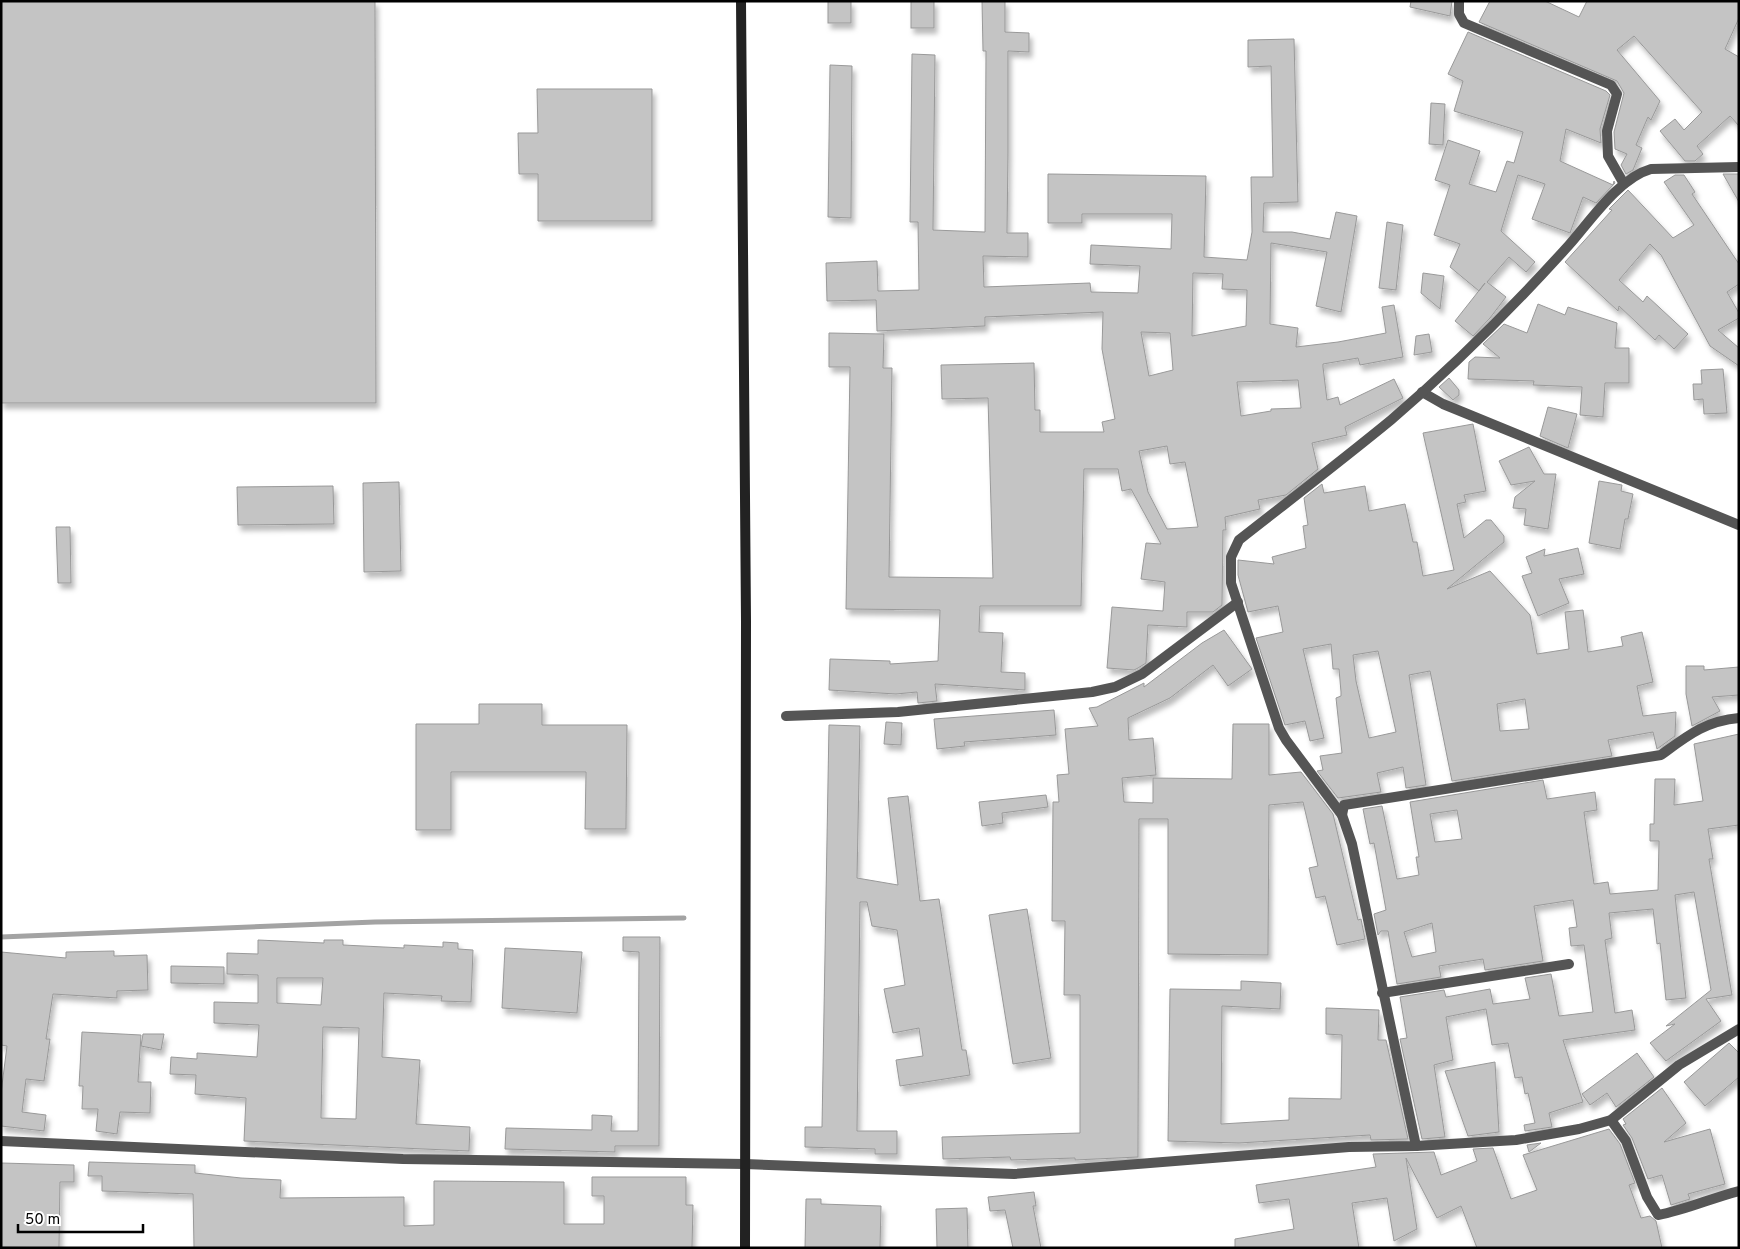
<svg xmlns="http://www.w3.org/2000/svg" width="1740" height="1249" font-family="Overpass,sans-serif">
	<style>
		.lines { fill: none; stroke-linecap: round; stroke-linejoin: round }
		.stream { stroke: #a3a3a3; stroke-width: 5 }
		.building { fill: #c4c4c4; stroke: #999; fill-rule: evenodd; filter: url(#shadow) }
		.minor { stroke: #555; stroke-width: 10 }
		.tertiary { stroke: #555; stroke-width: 10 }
		.secondary { stroke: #222; stroke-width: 10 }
	</style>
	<defs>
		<filter id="shadow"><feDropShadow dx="3" dy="5.5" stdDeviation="2.5" flood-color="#0004"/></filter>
	</defs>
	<rect width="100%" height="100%" fill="#fff"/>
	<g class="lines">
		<path class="stream" d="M1,937L375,922L684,918"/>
	</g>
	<g class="building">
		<path d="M1,1H375L376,403H1Z"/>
		<rect x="828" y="1" width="23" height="22"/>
		<rect x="911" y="1" width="23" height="27"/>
		<path d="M982,1H1005V32L1029,33V52L1008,51V153L1007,233H1028V257L983,256L984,287L1090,283L1091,292L1138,293L1140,266L1090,264L1091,245L1171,249L1172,214H1082V223H1048V174L1206,176L1204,257L1247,260L1252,232L1251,177H1273L1271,66L1248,67V40L1294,39L1298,202L1264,203L1263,232H1292L1330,239L1336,212L1357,216L1341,312L1316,306L1327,252L1271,243L1270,324L1298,328L1296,347L1338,342L1386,333L1382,307L1394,305L1403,357L1360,365L1358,358L1323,364V367L1327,400L1338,397L1340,405L1394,379L1403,398L1345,427L1347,435L1312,443L1318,469L1286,495L1258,500L1260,509L1225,517L1226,530H1223L1222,605L1213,612H1187V627L1148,625L1146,663L1138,668L1134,670L1107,668L1112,607L1163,611L1165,582L1141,579L1146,543L1161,544L1131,489L1122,491L1118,469H1084L1081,606H980L979,632L1003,633L1001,672L1025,673V690L935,684L937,701L918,703L917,692L896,694L829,690L830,659L890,661V664L938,661L940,610L846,609L850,367H829V333L884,334L883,368H892L889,577L993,578L988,398L942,399L941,365L1034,363L1035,410H1040V432H1104L1102,422L1115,419L1102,349L1103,312L985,317V326L877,331L876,300L827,301L826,263L877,261L878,291L919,290L918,222H910L912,54L935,55L933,230L985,232L986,51H983ZM1193,273L1223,274L1222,289L1247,290L1246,326L1192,336ZM1141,332L1170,333L1173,370L1149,376ZM1298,380L1301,408L1271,409V411L1241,416L1237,382ZM1167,446L1170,464L1185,462L1198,527L1167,529L1148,492L1139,451Z"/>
		<path d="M1411,1H1452L1450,16L1410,7Z"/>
		<path d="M1490,1H1545L1579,17L1587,1H1739V18L1725,49L1739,57V126L1730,116L1697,146L1703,154L1695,161H1685L1660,131L1675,119L1684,130L1702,112L1634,36L1617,50L1660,101L1651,120L1648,117L1636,145L1642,148L1633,170L1626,174L1621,165L1627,154L1615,149L1614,132L1624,93L1617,81L1479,22Z"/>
		<path d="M1468,32L1606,91L1610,95L1600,129L1601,143L1566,129L1560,161L1613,185L1614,181L1615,183L1596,203L1583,197L1570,233L1532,219L1545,184L1518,175L1501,231L1535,262L1526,272L1509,257L1487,282L1506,297L1490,318L1473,336L1455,321L1485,283L1479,291L1450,267L1460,244L1434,235L1450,185L1435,180L1448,140L1480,151L1469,184L1496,192L1507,161L1514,163L1523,132L1454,111L1463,81L1448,74Z"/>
		<path d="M830,65L852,66L851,218L828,217Z"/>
		<path d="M537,89H652V221H538V174H519L518,133H538Z"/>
		<path d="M1431,103L1445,104L1443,145L1429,144Z"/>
		<path d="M1723,174H1739V202Z"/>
		<path d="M1675,175H1684L1695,192L1692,194L1739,264V284L1727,292L1739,313V318L1718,330L1739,348V366L1710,346L1661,255L1650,244L1619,280L1643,302L1647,296L1688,334L1674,349L1659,335L1655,340L1619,306L1618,311L1565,262L1612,210L1609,209L1628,190L1673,238L1694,225L1664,182Z"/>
		<path d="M1387,222L1403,225L1396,290L1379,288Z"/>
		<path d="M1423,273L1444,276L1440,309L1421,293Z"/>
		<path d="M1538,304L1565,315L1568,307L1617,323L1615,348H1629V383H1605L1603,417L1580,415L1582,387L1533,385L1534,381L1468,379L1469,362L1475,357L1500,358L1483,344L1504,324L1527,333Z"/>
		<path d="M1429,334L1432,352L1414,355L1416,336Z"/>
		<path d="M1723,369L1727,413L1704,414L1703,399L1694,400L1693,384H1702L1701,370Z"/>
		<path d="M1449,378L1459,390V395L1453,400L1439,387Z"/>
		<path d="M1548,407L1577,414L1568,448L1540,436Z"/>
		<path d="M1473,424L1486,491L1464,495L1466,502L1457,504L1464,538L1486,520H1491L1504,536V542L1447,589L1490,571L1530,615L1537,654L1569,649L1565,612L1583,610L1588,652L1623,646L1621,637L1642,632L1653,682L1637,686L1643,716L1676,712L1675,736L1657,749L1653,732L1608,740L1612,756L1452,781L1430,671L1409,675L1426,785L1406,788L1403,767L1377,773L1381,792L1338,798L1317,771L1323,770L1320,756L1342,753L1336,698L1341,696V692L1339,669H1333L1331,644L1303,649L1324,738L1310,741L1305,721L1285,725L1256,638L1283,632L1278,606L1248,612L1238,575V560L1274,564L1272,557L1306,548L1303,526L1308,525L1304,498L1322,484L1324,493L1365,486L1369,511L1405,504L1413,542H1417L1423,576L1454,570L1423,433ZM1378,651L1396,732L1369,738L1356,681L1353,655ZM1525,699L1529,729L1500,731L1497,704Z"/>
		<path d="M1529,447L1544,474H1556L1548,529L1524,525L1526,509L1513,508L1515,497L1535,481L1511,485L1499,461Z"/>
		<path d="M1599,481L1622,485L1621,491L1633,494L1628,519H1625L1620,549L1589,543Z"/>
		<path d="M399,482L401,571L364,572L363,483Z"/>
		<path d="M333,486L334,524L238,525L237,487Z"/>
		<path d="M56,527H70L71,583H58Z"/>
		<path d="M1578,548L1584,574L1559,579L1569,603L1538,616L1522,576L1532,573L1526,557L1545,549L1544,556Z"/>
		<path d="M1224,630L1252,669L1228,686L1213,665L1170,698L1128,718L1129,740L1153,738L1156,775L1122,778L1124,802L1153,803V778L1232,779L1233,724H1269V775L1301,772L1333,814L1358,920L1361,919L1365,939L1337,945L1325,896L1316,898L1309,868L1318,866L1303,802L1269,805L1268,955L1168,954V819H1139L1138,1157L1075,1160V1158L1011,1160L1010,1157L943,1159L942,1137L1080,1133V995H1064L1065,921H1052L1053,802H1059L1057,775L1069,774L1065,729L1098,726L1089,708L1097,707L1144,683V687L1202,643Z"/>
		<path d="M1686,666H1704V670L1739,667V695L1712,697L1720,711L1692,726L1686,694Z"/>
		<path d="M479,704H542V725H627L626,829H585L586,772H451V830H416V724H479Z"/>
		<path d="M1054,710L1056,735L964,742L965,746L937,749L934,719Z"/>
		<path d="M886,722L902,723L901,745L884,744Z"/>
		<path d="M829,725L860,726L857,878L898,885L888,798L908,796L920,901L939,899L962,1050H966L970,1075L900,1086L896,1060L923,1056L919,1028L893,1033L884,989L905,985L897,930L872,926L867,902H860L857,1131H897V1154H875V1149L805,1147V1127H822Z"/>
		<path d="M1739,734V825L1708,829L1713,859H1709L1732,995L1706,999L1721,1021L1666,1061L1650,1043L1675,1024L1666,1026L1711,990L1694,892L1675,895L1686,998L1666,1000L1660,943L1657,944L1653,909L1609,913L1612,938L1605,940L1615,1013L1632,1010L1635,1030L1563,1040L1583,1102L1549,1113L1552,1127L1525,1131L1524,1125L1535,1123L1528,1093L1525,1094L1522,1077L1515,1078L1508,1043L1492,1045L1486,1009L1446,1017L1453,1060L1434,1065L1445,1137L1422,1139L1400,1039L1407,1038L1400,997L1444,990L1446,997L1490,989L1493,1004L1530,999L1525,978L1551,974L1559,1016L1593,1012L1584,945L1571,946L1569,928L1577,927L1573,900L1534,906L1543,961L1485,970L1483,959L1439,966L1441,977L1397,984L1388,931H1381L1378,935L1374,914L1386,910L1374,843L1370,844L1363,809L1382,806L1397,879L1419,875L1416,857H1419L1410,802L1543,780L1547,799L1595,792L1597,810L1584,812L1594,884L1608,882L1610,894L1658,890L1659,841H1650V824H1654L1655,779H1675L1674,805L1703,801L1694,744ZM1457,810L1462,839L1435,842L1430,814ZM1432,923L1436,952L1412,957L1404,932Z"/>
		<path d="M1046,795L1048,807L1002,813L1003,823L982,826L979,802Z"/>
		<path d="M1027,909L1051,1058L1013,1064L989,915Z"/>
		<path d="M623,937H660L659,1146H615V1152L505,1149L506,1128L592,1130V1115L612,1116L611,1131H638L639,952L623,951Z"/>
		<path d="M258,940L324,943V940H343V945L404,948V945L443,947V942L458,943V949L473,950L471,1002L441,1001L442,996L384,993L382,1057L420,1060L416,1124L470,1127L469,1151L244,1141L246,1098L195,1094L196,1075L170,1074L171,1057L197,1059V1053L257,1057L259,1025L214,1023V1002L258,1003V975L227,974V953L258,954ZM277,978H323L321,1005L277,1003ZM323,1027L359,1028L356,1119L321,1118Z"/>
		<path d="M505,948L582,952L577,1013L502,1008Z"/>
		<path d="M114,951V956L147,955L148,990L117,991V998L53,994L46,1039H50L44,1081L26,1079L22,1112L46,1115L44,1131L1,1126V1093L7,1046L1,1045V952L66,958V952Z"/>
		<path d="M171,966L224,967V984L171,983Z"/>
		<path d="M1241,981L1281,983L1280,1009L1222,1006L1221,1124L1289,1120V1098L1341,1099L1342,1035L1326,1034V1008L1379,1010L1378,1040H1386L1408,1139L1371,1140L1370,1135L1239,1143L1168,1141L1170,989L1241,990Z"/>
		<path d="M82,1032L141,1035L138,1082H151L150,1113L120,1112L117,1134L96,1131L98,1109H82L83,1086H79Z"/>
		<path d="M143,1034H164L161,1050L141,1046Z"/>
		<path d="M1729,1043L1739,1053V1077L1705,1106L1684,1082Z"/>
		<path d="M1637,1053L1654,1077L1616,1107L1607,1093L1590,1105L1582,1094Z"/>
		<path d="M1495,1062L1499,1132L1468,1136L1445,1071Z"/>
		<path d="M1662,1088L1686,1123L1664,1142L1710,1129L1725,1184L1688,1194L1690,1199L1671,1205L1662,1175L1648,1179L1632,1138L1623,1125L1626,1124L1623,1119Z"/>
		<path d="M1609,1129L1620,1144L1635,1183L1629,1185L1641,1218L1650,1216L1656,1221L1662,1248H1477L1461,1206L1437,1218L1406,1158L1417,1229L1394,1241L1387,1198L1352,1203L1359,1248H1235V1239L1294,1229L1289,1199L1259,1203L1256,1185L1376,1167L1373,1154L1434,1152L1441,1175L1477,1161L1473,1149L1493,1148L1511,1199L1537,1190L1523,1155Z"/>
		<path d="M1541,1143L1529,1152L1527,1145Z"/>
		<path d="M89,1162L195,1165V1173L241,1178L281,1180L280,1198L404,1197V1226L434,1225V1181L564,1182V1224H604V1196H592V1177H686V1205H693L692,1248H194L193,1194L102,1191V1176H88Z"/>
		<path d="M1,1163L74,1165V1182H60L59,1248L1,1247Z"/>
		<path d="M1034,1192L1036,1206H1033L1041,1248H1013L1005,1210L990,1211L988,1197Z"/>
		<path d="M806,1199H821V1204L881,1206L880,1248H805Z"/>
		<path d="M967,1208L968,1248H937L936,1209Z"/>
	</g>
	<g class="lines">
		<g class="minor">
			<path d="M1459,1V14L1464,23L1611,85L1617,94L1607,131L1608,156L1624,184"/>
			<path d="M1422,392L1443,404L1739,525"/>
			<path d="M786,716L898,712L1092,692L1115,687L1142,674L1238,602"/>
			<path d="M1342,815L1344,805L1661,755C1687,736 1705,721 1739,718"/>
			<path d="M1382,993L1569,964"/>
			<path d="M1611,1120L1626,1141L1647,1197L1658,1215C1686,1210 1711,1198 1739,1191"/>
			<path d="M1416,1146L1352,844L1342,815L1286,740L1279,728L1231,583V557L1239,540C1290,500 1341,461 1391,420C1454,366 1514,306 1569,245C1591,220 1619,178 1651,169L1739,167"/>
			<path d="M745,1164L1014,1174L1349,1147L1416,1146L1516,1140L1579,1129L1611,1120L1679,1065L1739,1029"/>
		</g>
		<path class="tertiary" d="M1,1141L403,1159L745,1164"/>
		<path class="secondary" d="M741,1L746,621L745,1248"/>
	</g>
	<rect width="1740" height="1249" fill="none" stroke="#000000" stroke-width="5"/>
	<path d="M18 1224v8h125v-8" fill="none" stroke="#000000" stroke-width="2.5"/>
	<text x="25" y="1224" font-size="15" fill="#000000" stroke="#ffffff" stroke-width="4" paint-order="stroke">50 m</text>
</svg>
